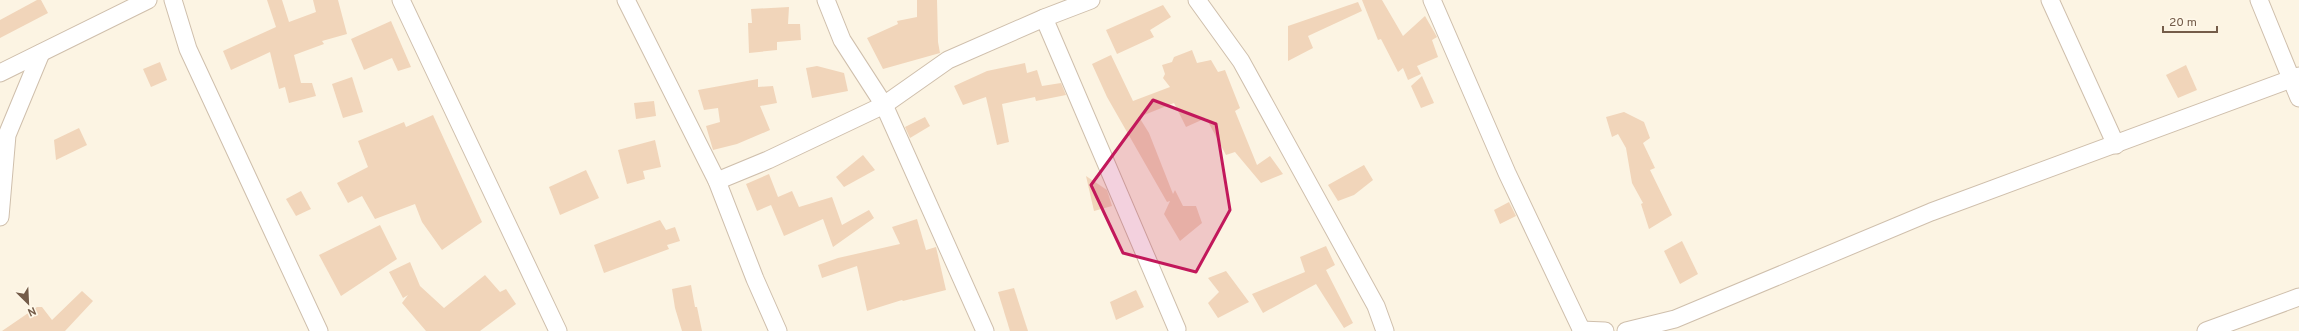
<svg xmlns="http://www.w3.org/2000/svg" width="2299" height="331" font-family="Overpass,sans-serif">
	<style>
		.building { fill: #f1d5ba }
		.lines { fill: none; stroke-linecap: round; stroke-linejoin: round }
		.street-casing { stroke: #cfbfac; stroke-width: 19 }
		.street { stroke: #fff; stroke-width: 17 }
		.marked { fill: #c2185b; fill-opacity: 0.2; stroke: #c2185b; stroke-width: 3; stroke-linejoin: round }
	</style>
	<rect width="100%" height="100%" fill="#fcf4e3"/>
	<g class="building">
		<path d="M37,0H41L48,13L0,38V20Z"/>
		<path d="M267,0H282L289,22L316,12L313,0H338L347,34L322,41L324,44L294,55L301,83H312L316,96L289,103L285,87L279,89L270,52L231,70L223,51L276,27Z"/>
		<path d="M917,0H937L938,42L940,53L883,69L867,38L898,24L897,21L917,17Z"/>
		<path d="M1362,0H1382L1403,36L1425,16L1437,37L1432,40L1438,57L1417,66L1421,74L1408,80L1403,68L1398,72L1381,39L1378,40Z"/>
		<path d="M1358,2L1362,11L1308,36L1313,48L1288,61V26Z"/>
		<path d="M1163,5L1171,17L1150,30L1154,37L1117,54L1106,30Z"/>
		<path d="M789,7L788,24H800L801,40L777,42V50L749,53L748,23H752L751,9Z"/>
		<path d="M391,21L411,67L398,71L392,58L364,70L351,39Z"/>
		<path d="M1192,50L1197,63L1211,60L1218,72L1225,70L1240,108L1235,111L1257,165L1270,156L1283,174L1261,183L1235,152L1226,155L1206,118L1186,127L1174,103L1139,117L1149,133L1173,194L1175,190L1183,206H1196L1202,223L1180,241L1164,214L1170,201L1167,202L1107,97L1092,64L1111,55L1133,101L1170,87L1163,78L1165,74L1162,65L1172,62L1174,57Z"/>
		<path d="M160,62L167,80L151,87L143,69Z"/>
		<path d="M1025,63L1027,73L1037,70L1042,86L1061,83L1066,95L1036,101L1035,97L1002,104L1009,142L997,145L986,97L963,105L954,86L987,71Z"/>
		<path d="M2186,65L2197,90L2178,98L2166,75Z"/>
		<path d="M817,66L844,73L848,91L812,98L806,68Z"/>
		<path d="M1422,76L1434,103L1421,108L1411,86Z"/>
		<path d="M352,77L363,112L343,118L332,84Z"/>
		<path d="M758,79V87L773,86L777,103L760,106L770,130L737,144L713,150L706,126L720,122L718,108L704,110L698,90Z"/>
		<path d="M654,101L656,116L636,119L634,103Z"/>
		<path d="M1624,112L1644,122L1650,138L1643,143L1655,168L1650,170L1672,215L1649,229L1641,204L1643,203L1632,183L1626,148L1618,134L1612,137L1606,117Z"/>
		<path d="M433,115L482,222L442,250L422,222L415,204L375,219L362,196L348,203L337,183L368,167L358,141L404,122L406,127Z"/>
		<path d="M925,117L930,126L910,138L905,127Z"/>
		<path d="M79,128L87,145L56,160L54,140Z"/>
		<path d="M655,140L661,167L643,171L645,179L627,184L618,150Z"/>
		<path d="M863,155L875,170L844,187L836,177Z"/>
		<path d="M1364,165L1373,180L1354,195L1338,201L1328,185Z"/>
		<path d="M586,170L599,198L560,215L549,187Z"/>
		<path d="M769,174L778,197L792,191L799,207L832,197L842,225L869,210L874,218L833,247L823,219L784,236L771,205L757,211L746,184Z"/>
		<path d="M1086,176L1107,190L1112,206L1094,211Z"/>
		<path d="M301,191L311,209L296,216L286,199Z"/>
		<path d="M1509,202L1516,216L1500,224L1494,210Z"/>
		<path d="M917,219L926,250L936,247L946,290L903,301L902,300L867,311L857,266L822,278L818,265L838,258L900,244L892,227Z"/>
		<path d="M660,220L666,230L675,227L680,241L667,245L669,249L604,273L594,245Z"/>
		<path d="M380,225L397,259L341,296L319,255Z"/>
		<path d="M1682,241L1698,274L1680,284L1664,251Z"/>
		<path d="M1326,246L1335,265L1326,270L1353,323L1344,328L1316,284L1263,313L1252,294L1305,272L1300,257Z"/>
		<path d="M410,262L420,286L444,308L485,275L500,292L506,289L516,304L480,331H426L402,303L408,295L403,298L389,272Z"/>
		<path d="M1226,271L1249,302L1218,318L1208,303L1219,292L1208,278Z"/>
		<path d="M691,285L695,307H697L702,331H682L675,308L672,289Z"/>
		<path d="M1014,288L1028,331H1010L998,292Z"/>
		<path d="M1136,290L1144,307L1116,320L1110,302Z"/>
		<path d="M82,291L93,301L65,331H2L37,307H42L52,320Z"/>
	</g>
	<g class="lines">
		<defs>
			<g id="street">
				<path d="M173,0L188,49L319,331"/>
				<path d="M401,0L558,331"/>
				<path d="M626,0L717,181L755,279L778,331"/>
				<path d="M826,0L842,40L884,105L985,331"/>
				<path d="M1197,0L1241,61L1376,306L1385,331"/>
				<path d="M1432,0L1507,173L1582,331"/>
				<path d="M2050,0L2116,145"/>
				<path d="M2259,0L2299,98"/>
				<path d="M1044,18L1177,329"/>
				<path d="M0,73L148,0"/>
				<path d="M717,181L768,160L884,105L948,60L1044,18L1091,0"/>
				<path d="M0,217L7,135L41,53"/>
				<path d="M1581,330L1605,331"/>
				<path d="M1626,331L1675,319L1931,212L2299,76"/>
				<path d="M2206,331L2299,297"/>
			</g>
		</defs>
		<use href="#street" class="street-casing"/>
		<use href="#street" class="street"/>
	</g>
	<path class="marked" d="M1153,100L1216,124L1230,210L1196,272L1123,253L1091,185Z"/>
	<g transform="translate(28 303) rotate(156)" stroke="#fff8e9" stroke-width="3" paint-order="stroke">
	<path d="M0-3L7 15L0 10L-7 15Z" fill="#745c49"/>
	<text y="-6" font-size="11" font-weight="bold" text-anchor="middle" fill="#745c49">N</text>
	</g>
	<path d="M2163 26v6h54v-6" fill="none" stroke="#745c49" stroke-width="2"/>
	<text x="2169" y="26" font-size="12" fill="#745c49" stroke="#fff8e9" stroke-width="3" paint-order="stroke">20 m</text>
</svg>
